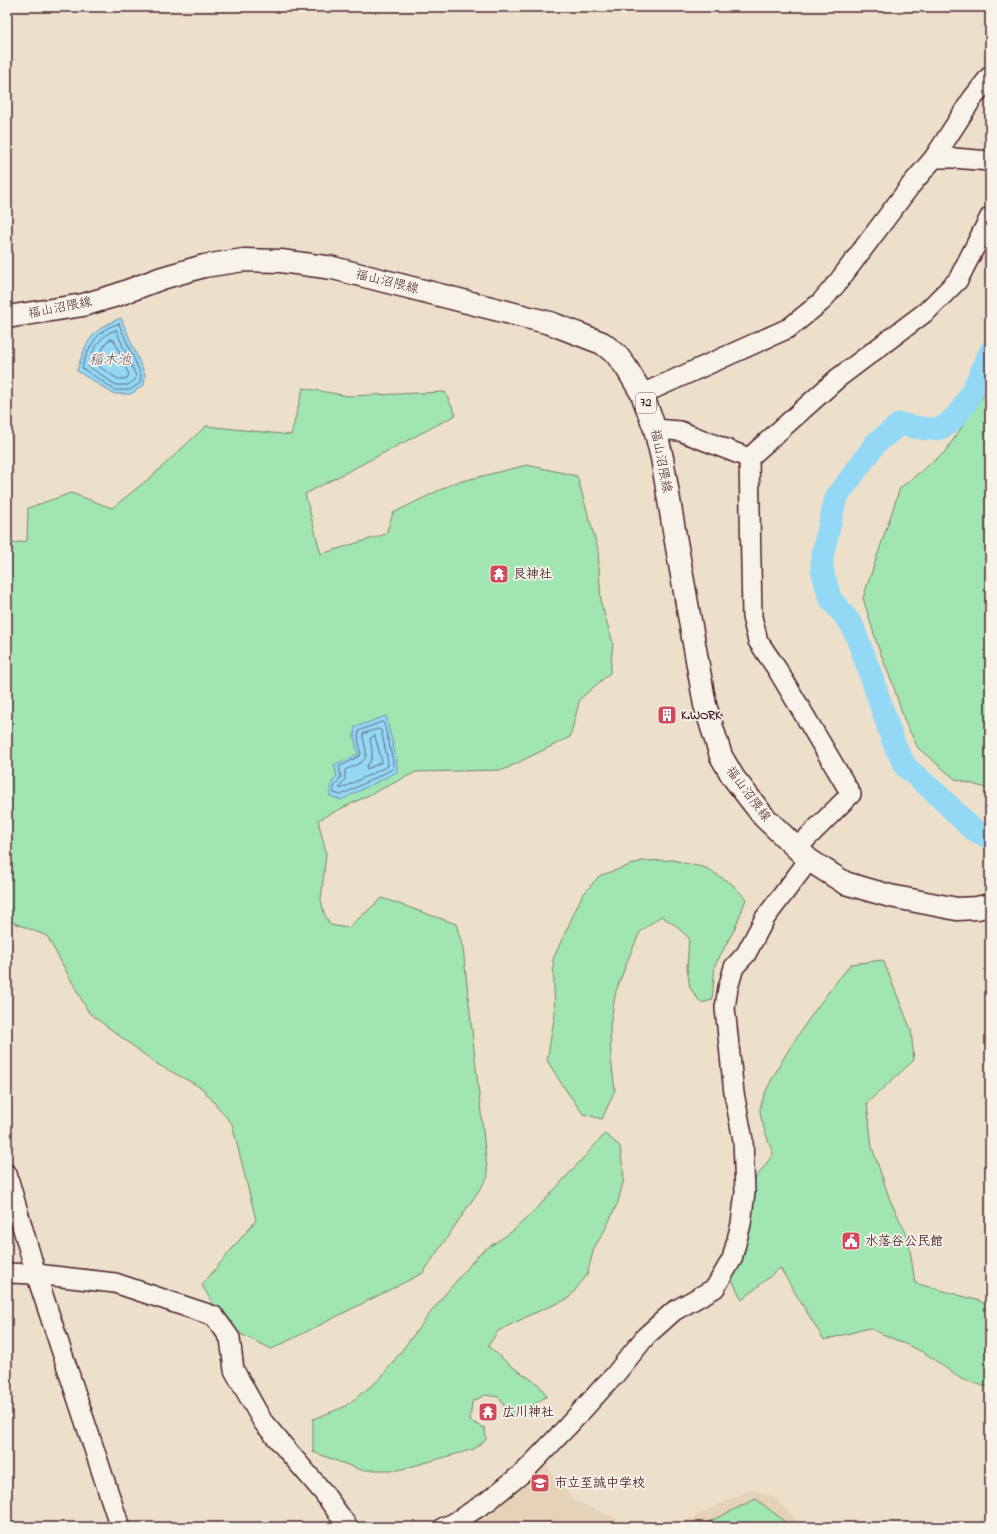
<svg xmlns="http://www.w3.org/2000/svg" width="997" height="1534" font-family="'Indie Flower','Klee One',sans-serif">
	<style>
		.built { fill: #e6d3b7 }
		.green { fill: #a1e6b2; stroke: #76826e }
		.water { fill: #93d8f5; stroke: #768ea4 }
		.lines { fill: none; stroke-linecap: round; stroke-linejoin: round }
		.shore { stroke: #67697c; stroke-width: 1 }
		.river { stroke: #93d8f5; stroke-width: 23 }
		.minor-casing { stroke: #4a1f2b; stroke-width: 22 }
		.major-casing { stroke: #4a1f2b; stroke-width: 25 }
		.minor { stroke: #f7f3e8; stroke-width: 19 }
		.major { stroke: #f7f3e8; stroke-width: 22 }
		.labels { text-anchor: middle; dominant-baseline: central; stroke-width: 3.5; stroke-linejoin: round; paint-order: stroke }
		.shield { fill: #f7f3e8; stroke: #7e5f64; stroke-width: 1 }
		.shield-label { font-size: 12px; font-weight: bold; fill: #4a1f2b }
		.street-label { font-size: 13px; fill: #4a1f2b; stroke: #f7f3e8 }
		.poi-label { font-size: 13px; font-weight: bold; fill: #4a1f2b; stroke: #f7f3e8; text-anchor: start }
		.water-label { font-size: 14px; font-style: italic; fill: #5c4d5e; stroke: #f7f3e8 }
	</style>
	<rect width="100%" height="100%" fill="#ede0cb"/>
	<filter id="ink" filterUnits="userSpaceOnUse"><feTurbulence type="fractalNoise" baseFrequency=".025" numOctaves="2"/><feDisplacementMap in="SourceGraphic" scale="8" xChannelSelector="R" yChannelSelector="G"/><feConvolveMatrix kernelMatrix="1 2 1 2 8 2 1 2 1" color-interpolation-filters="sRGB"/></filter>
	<g filter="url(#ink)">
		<g class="built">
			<path d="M545,1464L575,1501L637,1527H465V1524Z"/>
			<path d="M751,1489L774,1497L803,1527H673Z"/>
		</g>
		<g class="green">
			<path d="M990,385V789L955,779L918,748L905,722L892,682L878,647L863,598L900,488L945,452Z"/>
			<path d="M303,388L348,396L445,392L456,415L305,494L321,554L386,534L393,513L454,483L527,465L577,476L598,549L601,603L613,643L610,673L580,699L570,737L503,770L416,772L318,820L326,853L321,900L324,913L330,925L348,928L382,898L456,924L463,948L488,1177L423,1273L272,1349L236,1332L213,1304L202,1285L256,1220L232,1124L202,1088L157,1064L89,1013L47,936L7,920V544L27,541L28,508L71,493L112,508L151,477L206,426L291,435Z"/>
			<path d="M672,860L706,868L732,884L746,899L735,928L715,965L712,1000L701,1003L690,988L687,968L689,938L675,925L661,916L640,932L629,957L616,991L610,1026L611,1059L615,1090L602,1119L583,1114L561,1083L547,1060L555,1014L553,959L582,896L599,876L642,861Z"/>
			<path d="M883,960L911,1030L914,1060L867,1103L872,1147L890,1200L908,1237L915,1283L980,1301L990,1308V1382L987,1387L961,1379L925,1353L869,1328L824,1340L780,1268L742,1300L729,1274L735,1262L755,1195L753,1182L773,1154C770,1145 759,1117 760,1109C762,1098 769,1085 774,1075C796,1035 822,999 851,964Z"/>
			<path d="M605,1134L620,1146L624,1178L618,1202L605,1230L594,1248L587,1275L568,1299L532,1314L498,1331L488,1346L511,1366L538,1384L547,1396L523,1412L509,1415L499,1397L485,1395L472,1402L470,1421L485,1428L486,1440L474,1449L399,1470H361L313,1452V1419L344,1407L380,1379L441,1299L480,1253L513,1231L545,1200Z"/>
			<path d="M756,1499L792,1527H698Z"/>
		</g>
		<g class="water">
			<path d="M121,318L145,375L144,385L131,394H114L77,371C85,342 93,328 121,318Z"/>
			<path d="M386,716L397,761V772L341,800L330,796C329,787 331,783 337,776L334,765L358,754L354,737L355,727Z"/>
		</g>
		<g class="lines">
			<g class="shore">
				<path d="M119,324L141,375L140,383L130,390H115L82,368C86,351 99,326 119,324Z"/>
				<path d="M116,330L136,376L135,380L128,385H116L88,366C91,353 101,333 116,330Z"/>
				<path d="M111,339L114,340L129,375L126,379H118L95,364L106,343Z"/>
				<path d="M382,722L384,723L393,761V769L341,795L334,793C332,786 338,783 341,776L339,767L361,755L358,737L359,731Z"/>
				<path d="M378,729L381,730L388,762V766L340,789V787L345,779V770C354,765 368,763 366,751C365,745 363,740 363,734Z"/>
				<path d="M375,736L382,762L367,769L366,767C375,758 372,750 370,739Z"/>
			</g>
			<path class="river" d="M990,352C980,374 965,415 943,427C933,432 910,426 900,424L876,443L836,498L822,556V570L830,598L852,625L868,667L894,744L906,767L940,797L971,828L990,838"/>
			<defs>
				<g id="minor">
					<path d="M934,158H953L990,161"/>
					<path d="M642,394L789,328L821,302L838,282L911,185L934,158L972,99L990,76"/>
					<path d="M655,429L680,431L749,458"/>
					<path d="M797,848L851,794L777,669L758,641L752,617L749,458L838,378L927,311L958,280L990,217"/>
					<path d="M7,1174L36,1274L120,1527"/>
					<path d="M7,1273L36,1274L115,1283L214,1316L230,1338L234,1370L263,1422L323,1492L348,1527"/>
					<path d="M444,1527L452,1524L488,1501L525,1471L567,1427L606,1384L614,1376L646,1336L674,1311L715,1288L732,1259L741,1224L745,1192L743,1140L734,1093L725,1008L728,988L734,967L746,954L765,918L809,860"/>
				</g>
				<path id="major" d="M7,317L83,305L117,295L162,278L204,266L244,260L281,261L333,268L550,323L602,343L616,354L626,367L642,394L655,429L662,458L675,536L705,705L721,756L733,777L764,817L809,860L845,883L890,896L957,909L977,908L990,905"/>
			</defs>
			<use href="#minor" class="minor-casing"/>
			<use href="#major" class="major-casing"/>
			<use href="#minor" class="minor"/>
			<use href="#major" class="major"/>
		</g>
	</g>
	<defs>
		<symbol id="temple-square" viewBox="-11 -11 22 22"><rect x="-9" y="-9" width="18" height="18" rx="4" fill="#d1495b" stroke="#f7f3e8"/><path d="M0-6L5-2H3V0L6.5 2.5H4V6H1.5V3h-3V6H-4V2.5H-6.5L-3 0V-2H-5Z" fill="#fff"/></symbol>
		<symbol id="building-square" viewBox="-11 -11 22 22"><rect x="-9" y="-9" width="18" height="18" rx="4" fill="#d1495b" stroke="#f7f3e8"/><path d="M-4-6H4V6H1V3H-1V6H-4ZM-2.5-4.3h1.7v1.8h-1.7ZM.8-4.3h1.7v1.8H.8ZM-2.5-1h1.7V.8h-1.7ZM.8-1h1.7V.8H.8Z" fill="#fff"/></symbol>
		<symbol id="civic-square" viewBox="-11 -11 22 22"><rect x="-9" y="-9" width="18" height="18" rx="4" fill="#d1495b" stroke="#f7f3e8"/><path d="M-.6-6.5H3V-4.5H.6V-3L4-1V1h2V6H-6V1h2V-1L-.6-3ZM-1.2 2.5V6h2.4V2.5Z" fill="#fff"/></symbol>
		<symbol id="school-square" viewBox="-11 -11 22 22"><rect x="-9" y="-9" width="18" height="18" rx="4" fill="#d1495b" stroke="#f7f3e8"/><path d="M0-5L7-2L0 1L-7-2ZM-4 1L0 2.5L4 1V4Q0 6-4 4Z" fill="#fff"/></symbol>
	</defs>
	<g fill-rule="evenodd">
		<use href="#temple-square" x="488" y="563" width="22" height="22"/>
		<use href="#building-square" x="656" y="704" width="22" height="22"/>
		<use href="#civic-square" x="840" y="1230" width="22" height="22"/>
		<use href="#temple-square" x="477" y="1401" width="22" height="22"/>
		<use href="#school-square" x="529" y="1472" width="22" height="22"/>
	</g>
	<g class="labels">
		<rect class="shield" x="636" y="393" width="20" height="20" rx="3"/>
		<g class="shield-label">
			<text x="646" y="403">72</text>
		</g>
		<g class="street-label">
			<text transform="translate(387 282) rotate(14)">福山沼隈線</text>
			<text transform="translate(60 308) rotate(-11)">福山沼隈線</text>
			<text transform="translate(661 461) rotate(79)">福山沼隈線</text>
			<text transform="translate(748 794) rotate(53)">福山沼隈線</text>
		</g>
		<g class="poi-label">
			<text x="513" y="574">艮神社</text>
			<text x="681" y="715">K.WORK</text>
			<text x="865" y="1241">水落谷公民館</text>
			<text x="502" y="1412">広川神社</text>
			<text x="554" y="1483">市立至誠中学校</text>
		</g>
		<g class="water-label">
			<text x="110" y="360">稲木池</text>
		</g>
	</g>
	<rect width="997" height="1534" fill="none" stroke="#f7f3e8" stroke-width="24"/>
	<rect x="12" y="12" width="973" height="1510" fill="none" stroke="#4a1f2b" stroke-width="1.5" filter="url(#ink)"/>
</svg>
